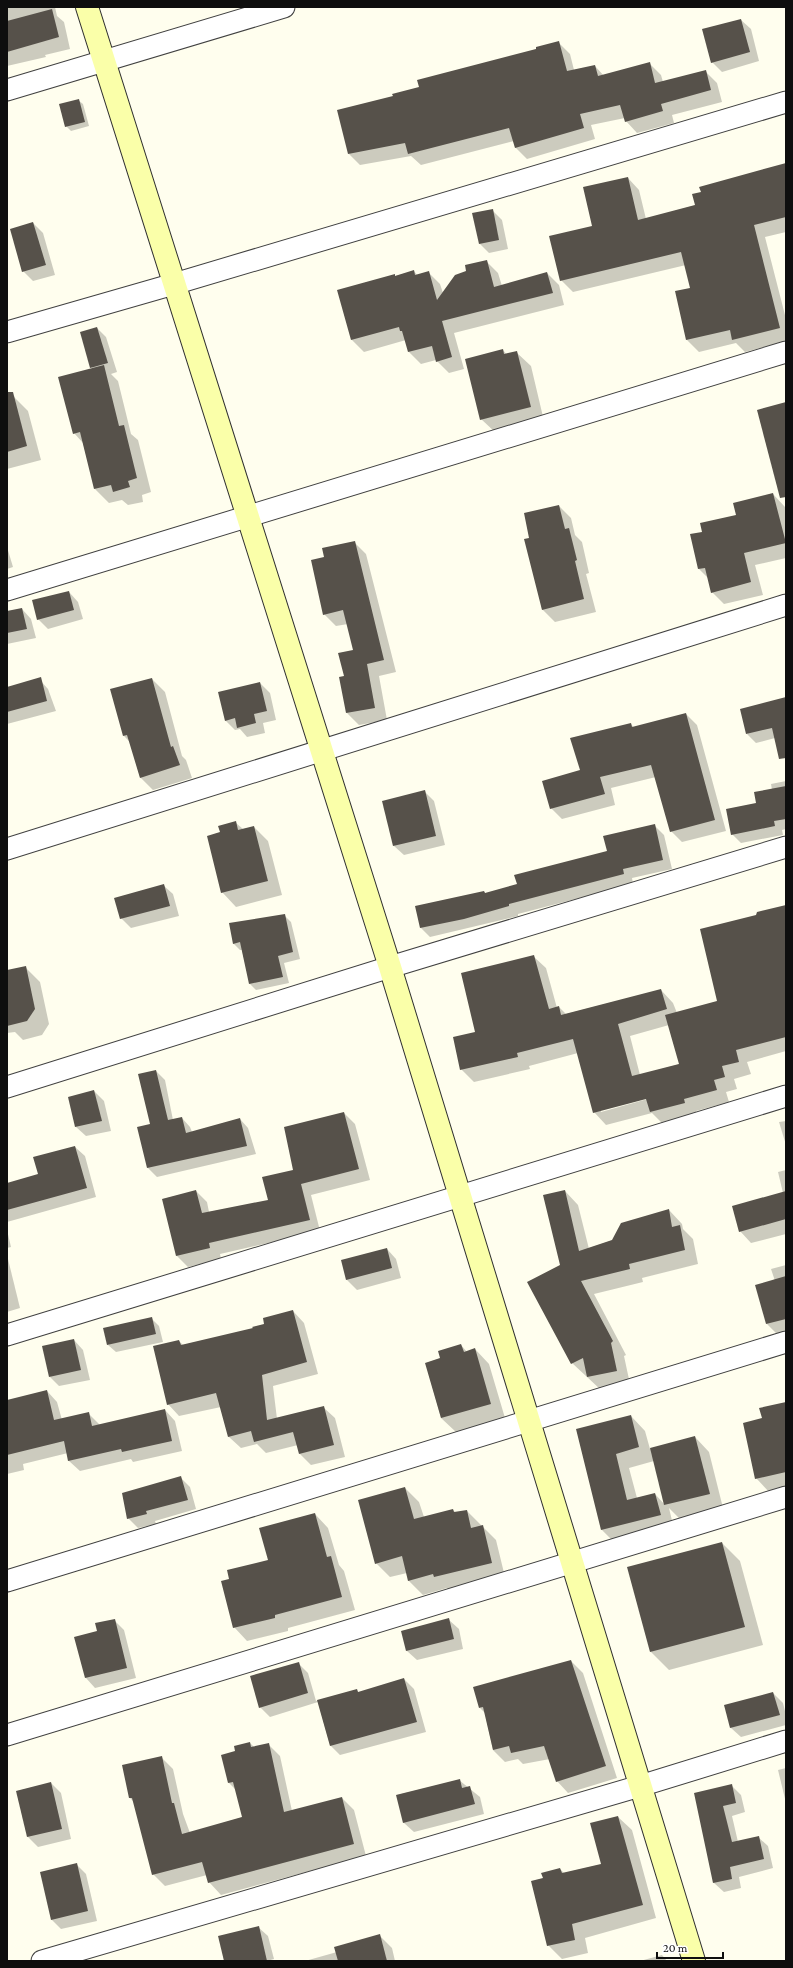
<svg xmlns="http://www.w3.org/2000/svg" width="793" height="1968" font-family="'Crimson Pro',serif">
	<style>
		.shadow { fill: #0003; fill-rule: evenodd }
		.building { fill: #56514a }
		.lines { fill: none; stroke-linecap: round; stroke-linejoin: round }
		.street-casing { stroke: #414141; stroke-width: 23 }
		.secondary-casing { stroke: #303030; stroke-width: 24 }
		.street { stroke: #fff; stroke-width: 21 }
		.secondary { stroke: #faffa9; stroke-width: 22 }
	</style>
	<rect width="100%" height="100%" fill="#fffeee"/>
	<g class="shadow">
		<path d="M7,7H55L57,16L64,22L70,49L45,55L46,57L7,66V68Z"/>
		<path d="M741,20L751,29L759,61L722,72L712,62Z"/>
		<path d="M558,42L570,54L574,70L595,66L604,76L649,63L661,75L663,82L705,71L717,83L722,102L672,115L674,123L637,133L626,121L625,118L591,125L595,139L527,159L515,147L514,141L421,165L411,156L360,165L349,154L394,97Z"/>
		<path d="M78,100L83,104L89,126L71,131L66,126Z"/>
		<path d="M786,165V232L765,237L786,319V341L745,352L736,343L699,352L687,340L676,292L691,289L686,265L573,292L561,280L594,226L628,178L639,190L646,219L696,205Z"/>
		<path d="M492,210L502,220L508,249L489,253L480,244Z"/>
		<path d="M33,223L43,233L55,275L33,281L23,271Z"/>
		<path d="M486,261L498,273L502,286L547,273L559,285L564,305L454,333L464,369L449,373L436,360L421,364L409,352L406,340L364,352L352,340L339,291L414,271L417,275L428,272L440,284L443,293Z"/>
		<path d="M97,328L106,337L117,372L111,374L118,381L131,434L138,440L151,492L142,495L143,502L128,505L122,500L109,503L95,489L83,443L74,433L93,369L91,367Z"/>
		<path d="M503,350L507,355L516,352L531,366L544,421L496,433L481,419Z"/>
		<path d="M13,396L28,411L41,460L7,469V398Z"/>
		<path d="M773,494L785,507L786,510V558L755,565L763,595L724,604L712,592L708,578L699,569L703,532L737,516Z"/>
		<path d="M559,506L571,518L575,535L582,542L589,573L586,574L596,612L555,622L542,609L530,538Z"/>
		<path d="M354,542L366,554L396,672L379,676L387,720L359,725L347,713L345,677L355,650L348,624L336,626L324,614L325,558Z"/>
		<path d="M7,547L13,567L7,569Z"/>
		<path d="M69,592L78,602L83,619L48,629L38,619Z"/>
		<path d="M22,609L31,619L36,638L7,644V612Z"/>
		<path d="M39,679L48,689L56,711L7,724V688Z"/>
		<path d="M152,679L165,692L182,756L186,760L192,778L153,790L140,777L130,742L124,736Z"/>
		<path d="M260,683L270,693L276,720L263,723L265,733L247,737L240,729L235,730L225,720Z"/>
		<path d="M786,698V751L775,738L756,743L747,734Z"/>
		<path d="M686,714L697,725L726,831L682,842L671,831L656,777L611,788L615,805L562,819L551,808L581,771L631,724L634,728Z"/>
		<path d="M786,781V829L782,830L783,835L741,843L732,834L758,803L772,790L771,784Z"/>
		<path d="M424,791L434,801L445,845L404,855L394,846Z"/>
		<path d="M236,823L243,829L254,827L268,841L282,895L236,907L222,892L221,833Z"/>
		<path d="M654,825L664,835L672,869L632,878L633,884L518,914V916L430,937L421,928L416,907L484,892L486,894L518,885L608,851Z"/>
		<path d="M163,885L173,894L179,916L131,928L121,918Z"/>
		<path d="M786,906V1051L747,1062L751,1074L734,1079L737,1089L726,1092L729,1102L696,1111L697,1115L663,1124L652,1113L606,1125L594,1112L578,1053L529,1066L530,1069L474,1082L461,1069L476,1032L533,956L546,968L557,1008L559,1007L566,1014L661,990L673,1003L677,1013L719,1001L756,916ZM669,1025L680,1064L640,1075L630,1036ZM651,1096V1098L601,1112V1110Z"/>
		<path d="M284,915L291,922L300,959L284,963L289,983L256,990L250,984L242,950H240L233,943Z"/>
		<path d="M25,967L40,982L49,1024L42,1035L23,1040L15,1032L7,1033V971Z"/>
		<path d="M156,1071L165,1080L173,1120L182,1118L190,1127L192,1132L240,1119L248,1128L256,1154L157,1177L148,1168L139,1128L152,1125Z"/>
		<path d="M94,1091L104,1101L111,1131L86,1136L76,1127Z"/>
		<path d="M344,1113L355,1124L370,1180L311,1195L320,1231L220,1254L221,1259L188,1267L177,1256L163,1199L196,1191L207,1202L209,1212L269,1201Z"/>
		<path d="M786,1121V1145L779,1122Z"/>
		<path d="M75,1147L85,1156L96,1197L7,1222V1184L39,1175Z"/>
		<path d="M786,1170V1234L751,1243L740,1231L783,1193L778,1172Z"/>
		<path d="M565,1191L578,1205L589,1249L613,1240L622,1224L669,1210L682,1224L683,1229L693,1239L698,1264L642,1278L643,1282L594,1294L626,1355L624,1356L630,1384L601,1390L572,1363L529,1282L561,1265Z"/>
		<path d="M7,1230L11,1247L7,1248Z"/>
		<path d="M387,1249L396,1259L401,1278L357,1290L347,1280L342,1261Z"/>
		<path d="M7,1255L20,1308L7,1312Z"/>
		<path d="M786,1265V1335L780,1337L767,1324L775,1281L771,1269Z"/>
		<path d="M293,1311L304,1323L318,1374L273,1386L277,1419L323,1407L335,1418L345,1457L311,1465L300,1454L298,1445L266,1453L257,1444L241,1448L229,1437L221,1407L179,1416L168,1404L179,1341L183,1345L254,1329Z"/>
		<path d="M151,1318L159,1326L163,1342L116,1352L108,1345Z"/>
		<path d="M74,1340L83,1350L90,1380L59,1386L50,1377Z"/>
		<path d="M461,1345L467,1352L475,1349L489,1364L505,1418L456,1432L441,1418L426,1364L441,1359Z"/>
		<path d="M47,1391L57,1402L62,1420L89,1414L100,1425L165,1410L175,1421L182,1451L133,1462L131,1459L80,1471L69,1461L68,1453L23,1464L24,1470L7,1474V1418Z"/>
		<path d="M786,1403V1489L770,1493L756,1478L763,1419Z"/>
		<path d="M631,1416L645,1431L650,1449L695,1437L709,1452L723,1508L680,1519L669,1508L674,1529L616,1544L602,1530L577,1430ZM654,1461L665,1505L655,1494L637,1498L629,1468Z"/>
		<path d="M180,1477L190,1487L196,1509L155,1521L156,1524L138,1528L128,1518Z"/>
		<path d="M405,1488L419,1502L424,1517L453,1510L456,1513L467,1511L496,1540L505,1577L449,1591L447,1588L423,1595L409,1581L407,1573L390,1577L376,1563Z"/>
		<path d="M315,1514L328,1528L339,1565L344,1571L355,1610L288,1628V1631L247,1641L234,1627L231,1579L269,1561Z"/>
		<path d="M722,1543L740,1561L763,1645L669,1670L651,1652Z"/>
		<path d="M114,1620L124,1630L136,1678L95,1688L86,1678L76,1637L98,1632Z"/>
		<path d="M449,1620L459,1629L463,1649L417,1660L407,1651L402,1631Z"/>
		<path d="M571,1661L583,1673L617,1778L568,1793L557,1781L550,1759L523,1764L518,1759L505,1762L493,1750L485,1713L480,1708Z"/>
		<path d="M298,1663L308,1673L316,1701L356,1690L359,1693L404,1679L414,1689L426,1732L340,1755L330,1745L318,1702L270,1717L260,1707Z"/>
		<path d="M773,1693L783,1703L786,1715V1725L741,1737L731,1728L725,1706Z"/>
		<path d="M250,1743L254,1747L268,1744L280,1756L292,1811L342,1798L354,1810L366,1856L221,1895L209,1882L207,1875L165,1886L153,1874L134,1802L130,1798L161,1757L173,1769L183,1814L190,1833L243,1817L237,1791L229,1783L236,1752Z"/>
		<path d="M786,1768V1803L778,1770Z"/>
		<path d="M459,1780L480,1797L484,1814L414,1832L404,1823L397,1795Z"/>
		<path d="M51,1783L61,1793L71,1839L38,1847L28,1837L17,1791Z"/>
		<path d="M731,1785L741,1795L745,1812L732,1816L738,1842L758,1837L768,1846L773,1868L739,1877L741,1888L724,1892L714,1883L695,1794Z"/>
		<path d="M618,1817L632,1830L656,1918L585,1938L588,1953L562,1959L548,1945L560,1869L564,1873L603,1864Z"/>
		<path d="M77,1865L86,1874L97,1921L61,1929L51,1919Z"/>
		<path d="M258,1927L268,1936L274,1959L267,1961H226Z"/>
		<path d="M380,1936L392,1948L395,1961H305L337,1952Z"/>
		<path d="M662,1955L667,1961H640Z"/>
	</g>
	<g class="building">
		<path d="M52,9L59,37L7,52V21Z"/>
		<path d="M741,19L750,52L711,63L702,29Z"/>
		<path d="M559,41L567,71L595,65L598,76L650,62L655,83L706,70L711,90L661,104L663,111L625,122L620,105L580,114L584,128L515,148L509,128L408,154L405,143L348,154L337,110L393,96L392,94L419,87L417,80L536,49V47Z"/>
		<path d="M79,99L85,122L65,127L59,104Z"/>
		<path d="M786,163V217L754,225L780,328L732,340L730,330L686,340L675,291L690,288L681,252L560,281L549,236L592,226L583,187L628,177L638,220L695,205L692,194L701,192L699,187Z"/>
		<path d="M493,209L499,240L479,244L472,213Z"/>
		<path d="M33,222L46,265L22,272L10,229Z"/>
		<path d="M487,260L494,287L547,272L553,293L442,321L452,357L436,362L432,346L408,352L402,331H400L399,327L351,340L337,290L395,274V276L414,270L415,275L429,271L437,300L455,275L466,271L465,265Z"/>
		<path d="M97,327L108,363L90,368L80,332Z"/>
		<path d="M503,349L504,354L517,351L531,407L480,420L465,359Z"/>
		<path d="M104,365L119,426L124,425L137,478L128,481L130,487L113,492L111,485L94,489L80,432L73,434L58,377Z"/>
		<path d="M7,392H13L27,446L7,452Z"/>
		<path d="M786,402V497L780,498L757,410Z"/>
		<path d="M773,493L786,543L744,553L751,582L711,593L705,568L698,569L690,534L702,532L700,523L736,515L733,503Z"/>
		<path d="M559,505L565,529L569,528L577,560L575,561L584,599L542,610L524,539L529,538L524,513Z"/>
		<path d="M355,541L384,660L367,664L375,708L346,713L339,677L344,676L338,653L353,650L343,610L323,615L311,560L324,557L322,548Z"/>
		<path d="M69,591L74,610L37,620L32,600Z"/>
		<path d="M22,608L27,629L7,633V611Z"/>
		<path d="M41,677L47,701L7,712V687Z"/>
		<path d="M152,678L171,747L173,746L180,765L140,778L127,735L123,736L110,689Z"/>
		<path d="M260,682L267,711L254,714L256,723L237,728L235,718L225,721L218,692Z"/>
		<path d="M786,697V758L779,759L772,728L746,734L740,709Z"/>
		<path d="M686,713L715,820L670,832L651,765L600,777L605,794L550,809L542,781L580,770L570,738L631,723L632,727Z"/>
		<path d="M786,786V819L774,821L775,826L731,835L726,809L756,803L754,792Z"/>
		<path d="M425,790L436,836L393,846L382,801Z"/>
		<path d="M236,821L238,830L254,826L268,881L221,893L207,836L220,832L218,826Z"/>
		<path d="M655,824L663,860L623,869L624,874L509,904V906L464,919L420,928L415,906L484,891L485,893L517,884L514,875L607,851L603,836Z"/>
		<path d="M164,884L170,906L120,919L114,898Z"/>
		<path d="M786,905V1037L736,1050L739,1062L722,1066L725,1077L714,1080L717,1090L684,1099L685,1103L650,1112L646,1099L593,1113L573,1039L517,1053L518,1057L460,1070L453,1037L475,1032L461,973L534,955L549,1009L559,1006L561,1015L661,989L667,1009L618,1024L632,1076L679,1064L665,1015L717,1001L700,929L756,915L757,912Z"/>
		<path d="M285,914L293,952L278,956L283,977L249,984L240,942L233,944L229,923Z"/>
		<path d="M26,966L35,1009L27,1021L7,1026V970Z"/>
		<path d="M156,1070L168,1120L182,1117L186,1133L240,1118L247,1146L147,1168L137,1127L150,1124L138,1074Z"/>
		<path d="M94,1090L102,1121L75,1127L68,1097Z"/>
		<path d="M344,1112L359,1169L301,1184L310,1220L209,1243L210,1248L176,1256L162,1199L196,1190L202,1213L268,1200L262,1177L293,1170L284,1127Z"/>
		<path d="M75,1146L87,1188L7,1210V1183L38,1174L33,1157Z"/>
		<path d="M565,1190L579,1251L612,1240L621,1223L669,1209L672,1227L680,1225L685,1250L629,1264L630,1269L581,1281L613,1341L611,1343L617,1371L587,1377L583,1358L571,1364L527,1282L560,1265L543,1195Z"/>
		<path d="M786,1191V1219L739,1232L732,1206Z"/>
		<path d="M387,1248L392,1268L346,1280L341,1260Z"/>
		<path d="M786,1276V1319L766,1324L755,1285Z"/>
		<path d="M293,1310L307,1362L262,1375L267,1420L324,1406L334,1445L299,1454L293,1432L254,1442L251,1431L228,1437L216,1393L167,1405L153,1346L179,1340L181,1345L253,1328L252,1327L264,1324L263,1318Z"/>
		<path d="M152,1317L156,1334L107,1345L103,1328Z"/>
		<path d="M74,1339L81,1370L49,1377L42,1346Z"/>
		<path d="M461,1344L464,1352L475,1348L491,1404L441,1418L425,1363L440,1358L438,1351Z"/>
		<path d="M47,1390L54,1420L89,1412L92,1426L165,1409L172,1441L122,1452L121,1449L68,1461L64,1441L7,1455V1400Z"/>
		<path d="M786,1402V1472L755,1479L743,1423L762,1418L759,1408Z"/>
		<path d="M631,1415L639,1447L616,1454L627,1500L655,1493L661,1515L601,1530L576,1429Z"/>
		<path d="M695,1436L710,1494L664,1505L650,1448Z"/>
		<path d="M181,1476L188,1500L146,1511L147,1514L127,1519L122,1493Z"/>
		<path d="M405,1487L414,1519L453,1509L454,1512L467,1510L471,1528L483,1525L492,1563L434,1577L433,1574L408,1581L402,1556L375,1564L358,1500Z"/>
		<path d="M315,1513L327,1557L331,1556L342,1597L275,1615V1618L233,1628L221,1581L229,1579L227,1570L268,1560L259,1528Z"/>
		<path d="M722,1542L745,1627L650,1652L627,1567Z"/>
		<path d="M449,1618L454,1639L406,1651L401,1631Z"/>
		<path d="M115,1619L127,1668L85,1678L74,1637L97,1631L95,1623Z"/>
		<path d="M571,1660L606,1766L556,1782L544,1746L511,1753L509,1746L493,1750L483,1707L479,1708L473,1687Z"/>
		<path d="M299,1662L308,1693L259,1708L250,1676Z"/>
		<path d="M404,1678L417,1722L330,1746L317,1700L357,1689L358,1692Z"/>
		<path d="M773,1692L780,1715L730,1728L724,1705Z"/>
		<path d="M250,1742L251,1747L269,1743L284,1812L342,1797L354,1844L208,1883L202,1862L152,1875L132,1798H129L122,1765L162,1756L172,1803H174L182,1834L242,1817L233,1782L228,1783L221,1755L235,1751L234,1746Z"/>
		<path d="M460,1779L462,1788L470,1786L475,1804L403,1823L396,1795Z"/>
		<path d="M51,1782L62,1829L27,1837L16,1791Z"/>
		<path d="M732,1784L736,1803L723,1806L732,1842L759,1836L764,1859L730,1867L732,1879L713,1883L694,1793Z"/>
		<path d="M618,1816L643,1905L572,1924L575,1940L547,1946L531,1881L543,1878L541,1873L560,1868L562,1873L601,1864L590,1823Z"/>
		<path d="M77,1863L88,1911L51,1920L40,1872Z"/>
		<path d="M259,1926L267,1961H224L218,1936Z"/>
		<path d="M380,1934L387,1961H338L334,1947Z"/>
	</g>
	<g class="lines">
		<defs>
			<g id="street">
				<path d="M7,90L284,7"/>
				<path d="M7,332L174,284L786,102"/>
				<path d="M7,590L786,352"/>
				<path d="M7,849L786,605"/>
				<path d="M7,1087L390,967L786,847"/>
				<path d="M7,1335L786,1096"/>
				<path d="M7,1581L786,1342"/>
				<path d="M7,1735L786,1497"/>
				<path d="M42,1961L640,1786L786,1741"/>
			</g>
			<path id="secondary" d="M87,7L390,967L694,1961"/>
		</defs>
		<use href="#street" class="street-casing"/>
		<use href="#secondary" class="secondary-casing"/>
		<use href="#street" class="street"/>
		<use href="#secondary" class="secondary"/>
	</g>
	<rect width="793" height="1968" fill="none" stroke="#0e0e0e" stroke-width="16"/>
	<path d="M657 1952v6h66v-6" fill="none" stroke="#0e0e0e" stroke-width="2"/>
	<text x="663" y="1952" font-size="12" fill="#0e0e0e" stroke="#ffffff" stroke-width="3" paint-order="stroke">20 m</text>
</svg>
